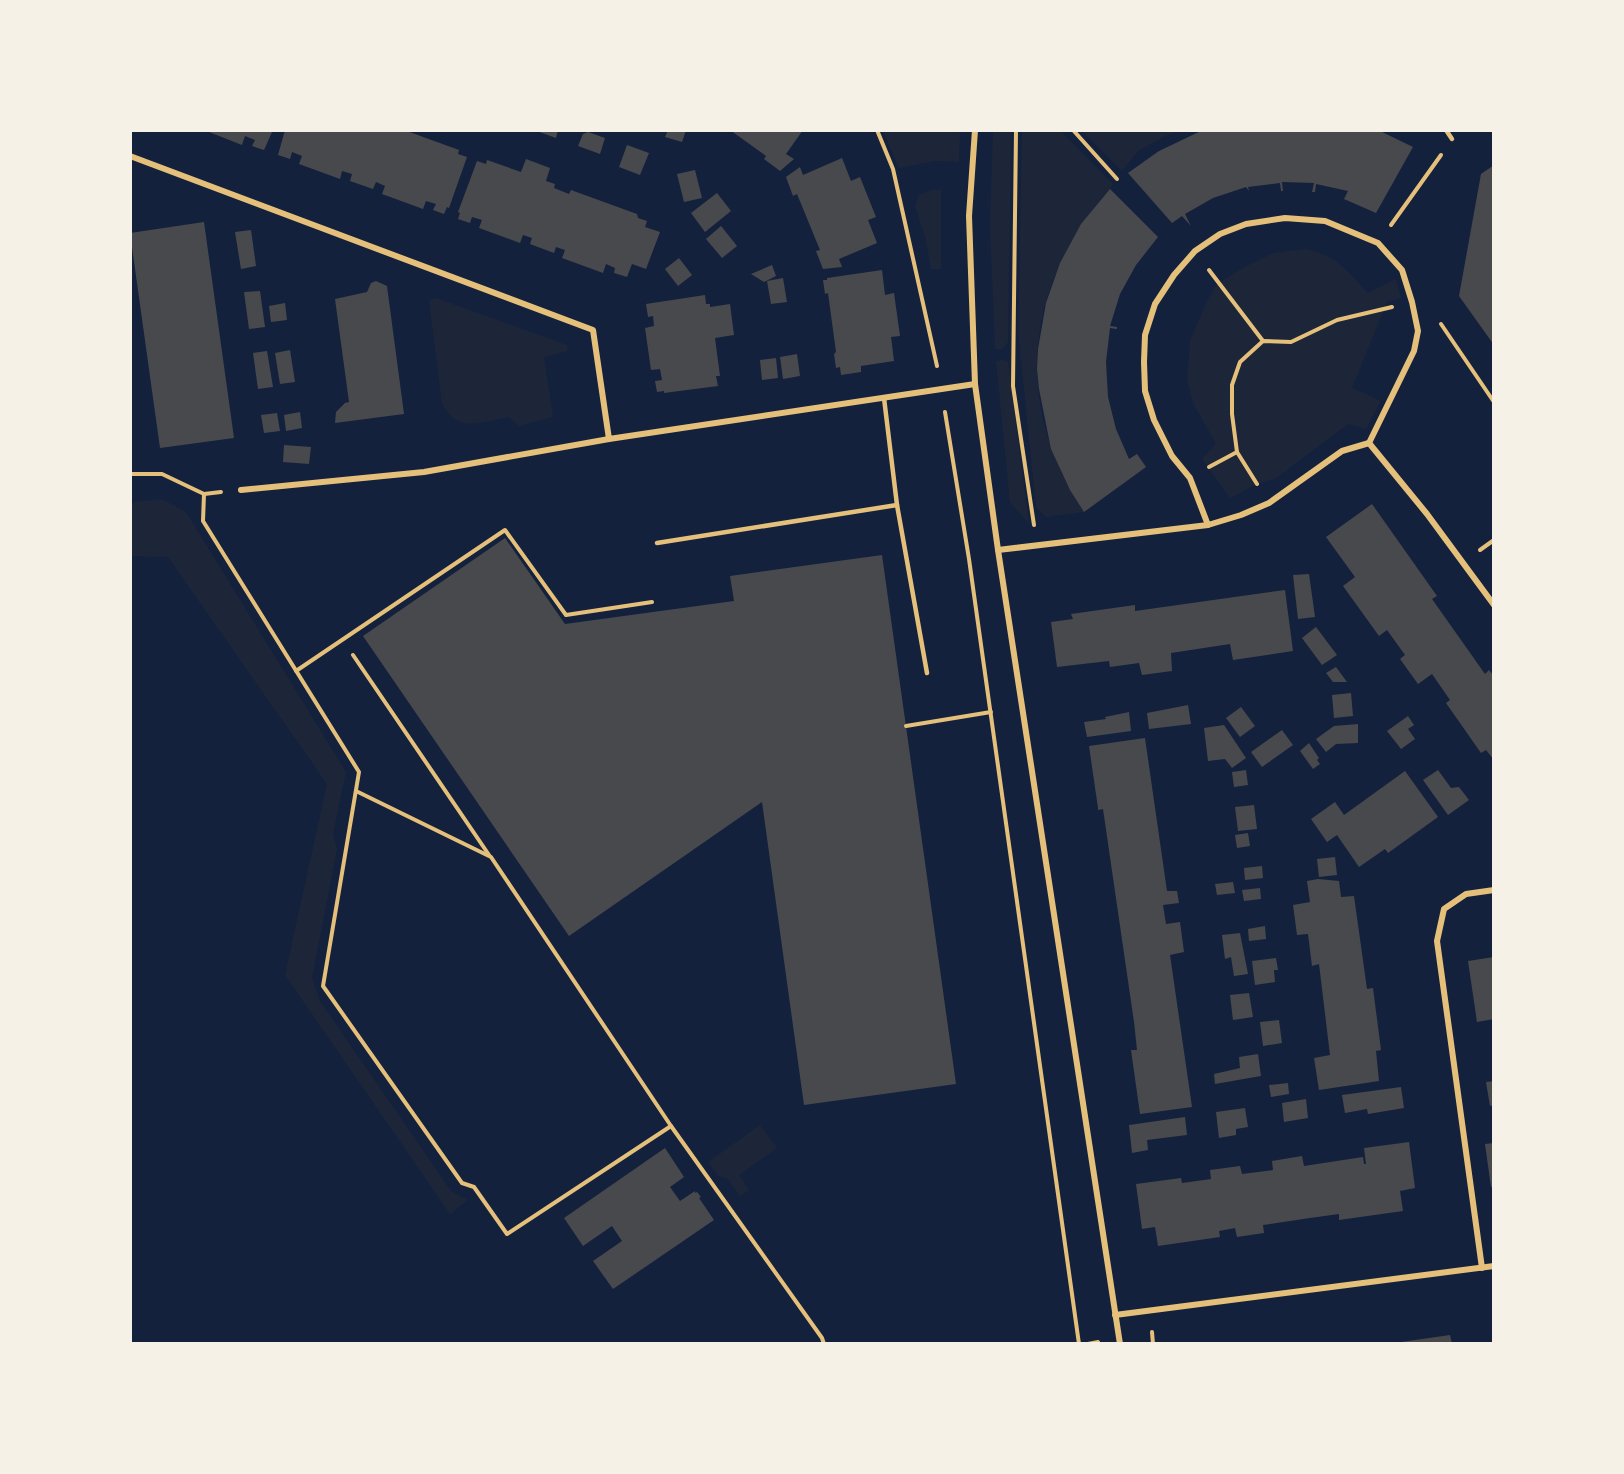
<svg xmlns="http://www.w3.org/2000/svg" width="1624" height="1474" font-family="'Noto Serif',serif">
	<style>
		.green { fill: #1d2539 }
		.building { fill: #48494c }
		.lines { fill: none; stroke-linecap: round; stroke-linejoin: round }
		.path { stroke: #e5c07b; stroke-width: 4 }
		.service { stroke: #e5c07b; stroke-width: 4.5 }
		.minor { stroke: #e5c07b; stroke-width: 6 }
	</style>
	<rect width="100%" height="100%" fill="#14213d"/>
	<g class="green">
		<path d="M883,131H960L959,162L935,161L899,168Z"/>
		<path d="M993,131H1011L1008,342L1002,349H995L990,226Z"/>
		<path d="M1022,131H1061L1113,184L1110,189C1024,287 1012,402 1084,512L1046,517L1036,507L1018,331Z"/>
		<path d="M1082,131H1179L1165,136L1138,151L1122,171Z"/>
		<path d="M931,190H941V269H931L926,240L915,206L919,195Z"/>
		<path d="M1306,249C1339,257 1345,269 1368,293L1396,279L1401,298L1387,302L1352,388L1381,401L1366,429L1348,424L1275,479L1257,484L1230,498L1202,459L1216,444L1193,403L1187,379L1190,341L1204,308L1216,285L1246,266L1274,253Z"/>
		<path d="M436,298L567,345L568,351L544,357L553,417L519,426L509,417C481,422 457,434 442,403L429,300Z"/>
		<path d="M1003,360L1008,362L1029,524L1010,502L996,361Z"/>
		<path d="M162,499L186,512L346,772L333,834L337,849L312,978L320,1001L451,1191L468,1200L450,1214L285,975L327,784L168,557L131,556V505L135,502Z"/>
		<path d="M760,1125L777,1148L739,1175L749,1190L740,1196L727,1178L718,1176L708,1162Z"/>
	</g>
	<g class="building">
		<path d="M204,130H273L264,150L252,146L255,140L245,136L242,145Z"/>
		<path d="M285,130H404L459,150L458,154L467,157L449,208L447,207L444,214L433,210L436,204L426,201L423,209L382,194L385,186L376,182L373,189L350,181L352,174L342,171L340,179L299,164L302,156L292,152L290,159L278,155Z"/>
		<path d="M534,130H558L556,138Z"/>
		<path d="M668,130H686L682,142L665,137Z"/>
		<path d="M730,130H803L786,154L794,159L780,171L764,159L766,156Z"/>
		<path d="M1203,130H1378L1413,147L1376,213L1344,199L1348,191L1316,184L1315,192H1312L1314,183L1282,182L1283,191H1281L1280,183L1248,187L1249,191L1246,187L1213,198L1185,214L1191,226L1182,216L1172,223L1128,173L1159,151Z"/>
		<path d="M588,132L605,138L600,154L578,146L583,134Z"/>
		<path d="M627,145L649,153L640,175L619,167Z"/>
		<path d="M842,158L851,181L860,177L876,217L868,220L877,243L839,259L842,267L823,269L816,251L820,250L797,194L793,196L786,177L800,167L803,175Z"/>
		<path d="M526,159L550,168L546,181L555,184L554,188L569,194L571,190L637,214L638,218L647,221L645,227L660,232L646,269L632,264L627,277L614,273L615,268L606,264L603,273L562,258L565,250L556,247L554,253L530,244L532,238L523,235L520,243L479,228L482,220L472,217L470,223L458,219L460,213L458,212L477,161L486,164L487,160L521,172Z"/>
		<path d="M1494,165V345L1459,296L1481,174Z"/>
		<path d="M695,170L702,198L684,202L677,174Z"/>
		<path d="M1110,189L1158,237L1136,265L1120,294L1110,326L1117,327V329L1110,328L1106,362L1108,397L1116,429L1129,459L1137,454L1146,467L1084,512L1070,490L1051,449L1039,389L1037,369L1038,349L1046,303L1060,263L1081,224Z"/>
		<path d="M717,193L731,211L705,232L691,213Z"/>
		<path d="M204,222L234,438L160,448L130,233Z"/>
		<path d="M721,226L737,246L722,258L706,239Z"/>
		<path d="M251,230L256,266L241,269L235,232Z"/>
		<path d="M679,258L692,275L678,286L665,269Z"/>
		<path d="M772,265L776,276L764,282L751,274Z"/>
		<path d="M882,270L885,295L894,293L900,336L891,337L894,361L861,366V372L841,375L840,367L836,368L834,354L836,352L828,293L825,294L823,280H827V278Z"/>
		<path d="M783,278L787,302L771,304L767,281Z"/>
		<path d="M376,281L387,286L404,414L335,423L336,412L345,403L349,402L335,299L367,292L371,283Z"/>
		<path d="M260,291L265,327L249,329L244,292Z"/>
		<path d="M705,295L706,304H710V307L730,304L734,335L715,338L720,376H716L718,386L664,393V391L657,392L655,381L662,380L660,369L651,370L645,328L654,326L653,316L648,317L646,304Z"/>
		<path d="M285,303L287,320L271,322L269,306Z"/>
		<path d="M290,350L295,382L280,384L275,353Z"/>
		<path d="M267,351L273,387L258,389L253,353Z"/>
		<path d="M797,354L800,376L783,379L780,357Z"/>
		<path d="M776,358L778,378L762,380L760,360Z"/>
		<path d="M300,412L302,428L286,431L284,415Z"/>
		<path d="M277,413L280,431L264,433L261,415Z"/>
		<path d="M284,445L311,447L309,464L283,462Z"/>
		<path d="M1372,504L1437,596L1432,599L1485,674L1489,670L1494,676V760L1486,750L1481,753L1446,703L1450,700L1432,674L1418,684L1400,659L1405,655L1387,630L1379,636L1343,586L1355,577L1326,537Z"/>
		<path d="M505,538L565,624L734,601L730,576L882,555L956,1084L804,1105L762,802L569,936L363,636Z"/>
		<path d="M1309,574L1315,617L1298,619L1293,575Z"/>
		<path d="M1285,590L1293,651L1233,660L1230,644L1171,653L1172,671L1142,675L1139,663L1110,667L1109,661L1057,667L1051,622L1073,619L1071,614L1135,605V611Z"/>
		<path d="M1316,627L1337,655L1322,665L1302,638Z"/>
		<path d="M1336,667L1347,682H1333L1326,673Z"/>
		<path d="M1351,693L1353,716L1334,718L1332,695Z"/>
		<path d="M1188,705L1191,724L1149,729L1147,713Z"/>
		<path d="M1241,707L1255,726L1240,737L1226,718Z"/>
		<path d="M1129,712L1131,731L1087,737L1084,722L1106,719L1105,717Z"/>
		<path d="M1408,716L1414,725L1408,729L1415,739L1401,749L1387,731Z"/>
		<path d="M1358,724V743L1336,744L1326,752L1316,739L1334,726Z"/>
		<path d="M1224,725L1246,758L1232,768L1225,759L1208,761L1204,728Z"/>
		<path d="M1282,730L1293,745L1262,767L1251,752Z"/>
		<path d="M1145,738L1167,891H1177L1179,903L1163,905L1166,924L1180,922L1184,952L1170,955L1192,1107L1140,1114L1131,1050H1137L1134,1022L1103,809L1098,810V808L1089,746Z"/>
		<path d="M1309,743L1319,758L1317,760L1320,764L1313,769L1300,751Z"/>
		<path d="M1246,770L1248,785L1234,787L1232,772Z"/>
		<path d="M1438,770L1451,788L1459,787L1469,800L1448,815L1423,780Z"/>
		<path d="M1405,771L1438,817L1388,853L1385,849L1359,867L1337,835L1327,842L1311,819L1335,802L1344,815Z"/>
		<path d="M1254,805L1257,829L1238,831L1235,807Z"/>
		<path d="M1248,833L1250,846L1237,848L1235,835Z"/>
		<path d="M1335,857L1337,875L1319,877L1317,859Z"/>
		<path d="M1262,866L1263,878L1245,880L1244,868Z"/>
		<path d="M1318,879L1339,881L1341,897L1354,896L1367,989L1373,988L1381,1050L1376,1051L1379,1081L1319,1090L1314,1058L1330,1055L1319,964L1312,966L1308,934L1297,935L1293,905L1310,902L1307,881Z"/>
		<path d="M1233,882L1235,893L1217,895L1215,884Z"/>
		<path d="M1260,888L1261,899L1244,901L1242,890Z"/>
		<path d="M1265,926L1266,939L1249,941L1248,929Z"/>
		<path d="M1240,933L1248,974L1234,976L1231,957L1225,959L1222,935Z"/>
		<path d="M1494,957V1019L1477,1022L1468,961Z"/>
		<path d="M1276,958L1278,970H1274L1275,982L1255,985L1252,961Z"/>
		<path d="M1249,993L1253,1017L1233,1020L1230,995Z"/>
		<path d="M1279,1020L1282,1043L1263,1046L1260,1022Z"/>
		<path d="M1258,1054L1261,1076L1215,1084L1214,1074L1240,1068L1239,1057Z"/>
		<path d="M1494,1081V1105L1490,1106L1486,1082Z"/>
		<path d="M1288,1083L1289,1094L1271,1097L1269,1085Z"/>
		<path d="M1401,1087L1404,1108L1368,1114L1367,1109L1345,1113L1342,1095Z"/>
		<path d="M1306,1099L1308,1118L1284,1122L1282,1103Z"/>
		<path d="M1245,1108L1248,1127L1236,1129V1135L1219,1138L1216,1112Z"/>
		<path d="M1185,1117L1187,1135L1147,1140L1148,1150L1132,1153L1129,1125Z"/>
		<path d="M1409,1142L1415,1188L1400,1191L1403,1211L1339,1220V1214L1310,1218L1263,1225L1264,1233L1237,1237L1235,1228L1219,1231L1220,1237L1158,1246L1155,1227L1142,1229L1136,1184L1181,1178L1182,1183L1211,1179L1210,1170L1240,1166L1242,1174L1273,1170L1272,1161L1302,1156L1304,1166L1363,1157L1364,1164H1366L1364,1148Z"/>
		<path d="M1494,1143V1186L1491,1187L1485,1144Z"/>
		<path d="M665,1148L684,1177L670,1187L680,1201L695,1191V1193L697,1192L701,1197L699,1198L714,1220L613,1289L593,1261L622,1241L612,1226L583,1246L564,1218Z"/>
		<path d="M1450,1335L1452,1344H1401V1342Z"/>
	</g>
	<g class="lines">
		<g class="path">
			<path d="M877,130L893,169L937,366"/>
			<path d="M1016,130L1013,386L1034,525"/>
			<path d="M1073,130L1117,179"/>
			<path d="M1391,225L1441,155"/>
			<path d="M1209,270L1263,341"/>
			<path d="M1441,324L1494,402"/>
			<path d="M945,412L969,559L1079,1344"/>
			<path d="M1209,467L1237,452"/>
			<path d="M130,474H162L204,494L221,492"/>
			<path d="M1257,484L1237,452L1232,414V385L1240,362L1263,341L1291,342L1337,320L1392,307"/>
			<path d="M204,494L203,521L359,772L323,986L462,1183L474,1187L507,1234L671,1126"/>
			<path d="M1480,550L1494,540"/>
			<path d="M353,655L489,855"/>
			<path d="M296,671L505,530L566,615L652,602"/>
			<path d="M906,726L991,712"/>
			<path d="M356,791L491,857L671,1126L822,1338L824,1344"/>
			<path d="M1152,1332L1153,1344"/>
			<path d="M1088,1344L1098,1342"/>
		</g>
		<g class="service">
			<path d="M1446,130L1452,139"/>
			<path d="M884,398L897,505L927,673"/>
			<path d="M657,543L897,505"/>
		</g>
		<g class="minor">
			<path d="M975,130L969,216L975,384L998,550L1120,1344"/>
			<path d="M130,156L593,330L609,439L975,384"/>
			<path d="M241,490L424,472L609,439"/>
			<path d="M1208,525L1190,478L1172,456L1154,420L1145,391L1144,362L1145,335L1155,304L1174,275L1195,251L1220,234L1246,224L1285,218L1325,221L1378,243L1402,270L1412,302L1418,331L1414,351L1369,443"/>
			<path d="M998,550L1208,525L1241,515L1269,503L1342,451L1369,443L1427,514L1494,605"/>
			<path d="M1482,1268L1437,941L1444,909L1466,894L1494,890"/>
			<path d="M1115,1315L1494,1266"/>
		</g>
	</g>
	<rect width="1624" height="1474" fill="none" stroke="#f6f1e7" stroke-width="264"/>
</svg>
